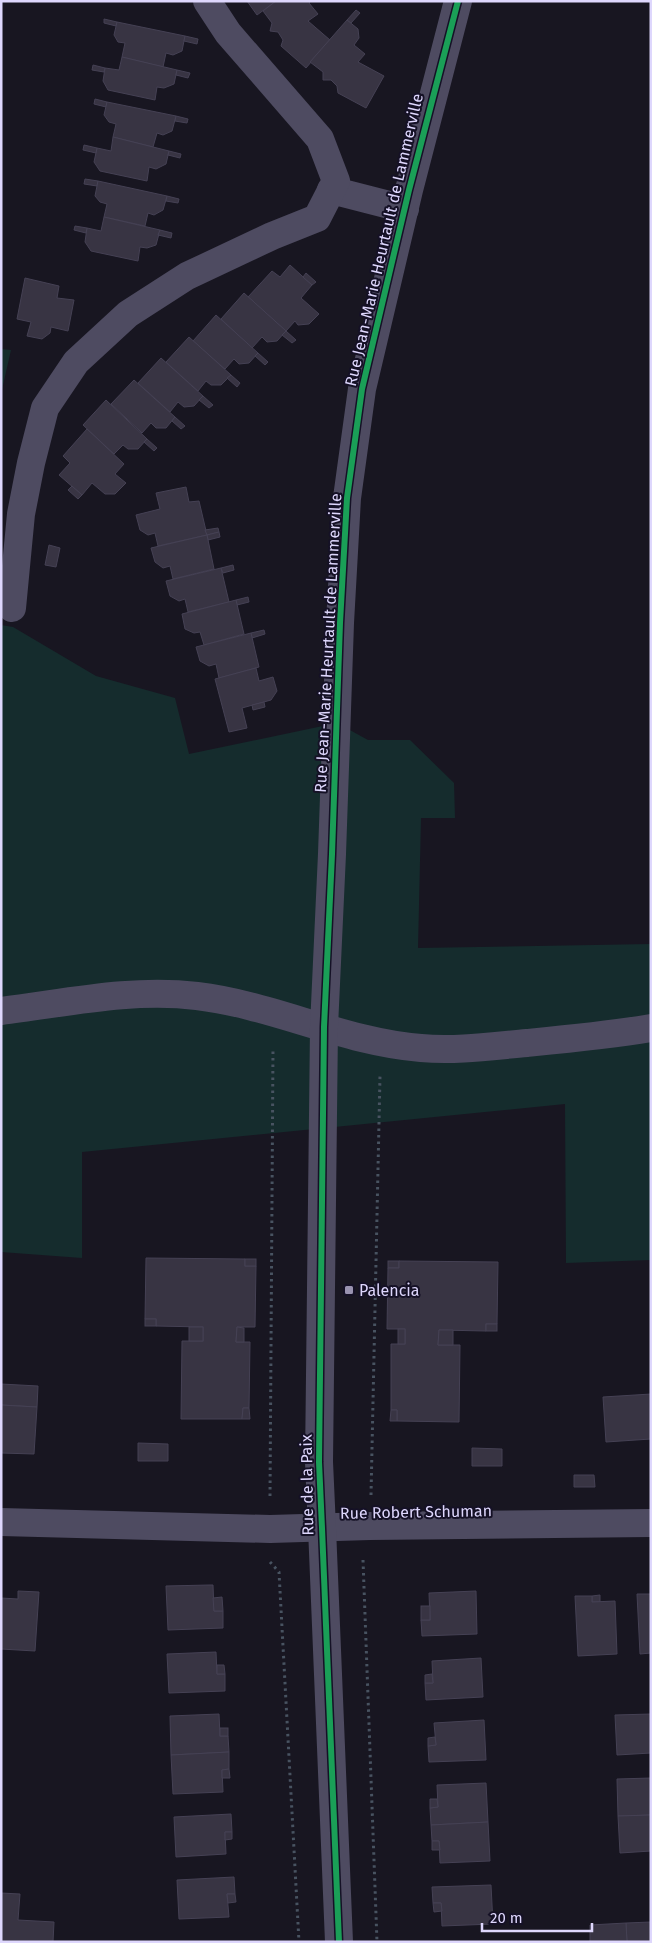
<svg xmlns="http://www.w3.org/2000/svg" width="652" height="1943" font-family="'Fira Sans',sans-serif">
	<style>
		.green { fill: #152c2d }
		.building { fill: #383443; stroke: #454154 }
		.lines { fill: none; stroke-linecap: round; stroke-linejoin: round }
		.path { stroke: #485361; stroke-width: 3; stroke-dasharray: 2.5 4; stroke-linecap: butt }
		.minor { stroke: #4e4b61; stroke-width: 28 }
		.cycleway-casing { stroke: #151126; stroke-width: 9 }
		.cycleway { stroke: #1a9f57; stroke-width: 6 }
		.poi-dot { fill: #9993b0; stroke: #151126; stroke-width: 2 }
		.labels { text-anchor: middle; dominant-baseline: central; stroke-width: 4; stroke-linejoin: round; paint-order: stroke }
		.street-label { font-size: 16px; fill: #ded7fd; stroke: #151126 }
		.poi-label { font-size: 16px; fill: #ded7fd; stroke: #151126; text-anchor: start }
	</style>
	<rect width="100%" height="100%" fill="#181621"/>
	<g class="green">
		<path d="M1,349L11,350L1,394Z"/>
		<path d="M1,625L13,627L96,676L175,698L189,754L337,723L368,740H410L454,783L455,818H421L418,948L651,944V1260L566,1263L565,1104L82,1152V1258L1,1252Z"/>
	</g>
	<g class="building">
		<path d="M247,1H276L257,15Z"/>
		<path d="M276,1H311L309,3L318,14L308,21L330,40L306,68L281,46L283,40L278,32L270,31L272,23L263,11Z"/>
		<path d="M356,10L360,13L351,23L347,20Z"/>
		<path d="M104,19L117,22L116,26L104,23Z"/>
		<path d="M347,20L358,29L359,38L354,45L365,54L358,62L384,76L366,108L338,93L337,86L331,80H323V72L310,62Z"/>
		<path d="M117,22L185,36L182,51L173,55L166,53L163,67L122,57L125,43L118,42L114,35Z"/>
		<path d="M185,36L198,39L197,44L184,41Z"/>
		<path d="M122,57L177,70L174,84L164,88L157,87L155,100L108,90L103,81L105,68L119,70Z"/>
		<path d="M93,65L105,68L104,72L92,70Z"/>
		<path d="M177,70L190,73L188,78L176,75Z"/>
		<path d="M95,99L107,102L106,107L94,104Z"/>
		<path d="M107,102L176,116L172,131L163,135L157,133L153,147L113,137L116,124L109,122L104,115Z"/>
		<path d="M176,116L188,119L187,123L175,121Z"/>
		<path d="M113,137L169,151L166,164L156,169L149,167L147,181L100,171L94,162L97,148L111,151Z"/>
		<path d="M84,145L97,148L96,153L83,150Z"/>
		<path d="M169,151L181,154L180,158L168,155Z"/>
		<path d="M85,179L98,181L97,186L84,184Z"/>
		<path d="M98,181L167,196L163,210L154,215L148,213L145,226L104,217L107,204L100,202L95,196Z"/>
		<path d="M167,196L179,199L178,203L166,201Z"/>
		<path d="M104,217L160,230L156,245L147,248L140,247L138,261L91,251L85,242L87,228L101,231Z"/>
		<path d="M75,226L87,228L86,233L74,230Z"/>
		<path d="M160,230L172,233L171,238L158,235Z"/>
		<path d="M290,265L312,285L301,298L319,314L309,324L298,325L295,321L286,331L248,297L272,271L280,277Z"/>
		<path d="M306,273L316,282L312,285L303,277Z"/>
		<path d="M25,278L59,286L57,298L74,300L68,331L51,327L50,333L42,339L27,336L31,322L17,319Z"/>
		<path d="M244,293L286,331L277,341L267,342L262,337L252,348L221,319Z"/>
		<path d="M216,315L258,353L249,363L239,364L234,359L225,369L193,341Z"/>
		<path d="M286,331L296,340L292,343L282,335Z"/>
		<path d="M189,337L231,375L221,385H211L206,381L198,391L166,362Z"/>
		<path d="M258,353L268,362L265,365L255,356Z"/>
		<path d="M161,358L203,396L194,406L184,407L178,402L170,412L138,383Z"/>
		<path d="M231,375L240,383L237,387L227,378Z"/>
		<path d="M134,380L175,417L166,428H156L151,423L142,433L111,404Z"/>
		<path d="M203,396L213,405L209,408L199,400Z"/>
		<path d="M106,400L147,439L138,449H128L123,445L114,454L83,425Z"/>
		<path d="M175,417L185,426L181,429L172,421Z"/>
		<path d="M87,429L124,464L115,474L126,483L115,494H105L92,483L82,495L59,475L70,463L63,456Z"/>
		<path d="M147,439L157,448L154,451L144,442Z"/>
		<path d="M72,486L82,495L78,499L68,490Z"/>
		<path d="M186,487L189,502L199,501L207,535L158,546L155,533L148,535L140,530L136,515L160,509L156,493Z"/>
		<path d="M218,528L219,532L207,535L205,530Z"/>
		<path d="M219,532L220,537L208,540L207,535Z"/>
		<path d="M207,535L214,569L173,579L170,566L163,568L155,562L151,548Z"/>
		<path d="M49,545L60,548L56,567L45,565Z"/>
		<path d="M233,565L234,570L223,573L221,568Z"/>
		<path d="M221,568L229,602L188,612L185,599L179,601L170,596L166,581Z"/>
		<path d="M248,597L249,602L237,605L236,600Z"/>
		<path d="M236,600L244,634L204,645L200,632L194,633L185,629L182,614Z"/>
		<path d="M264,630L265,634L252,638L251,633Z"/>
		<path d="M251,633L259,667L219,678L216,664L209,666L200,661L196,647Z"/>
		<path d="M256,668L259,681L273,677L277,691L271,700L242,708L247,728L229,732L215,679Z"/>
		<path d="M264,702L265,707L253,710L252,705Z"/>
		<path d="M146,1258L245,1259V1266H256L255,1327H237L236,1342H250L249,1408H243L242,1419H181L182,1341H203V1327L156,1326V1319H145Z"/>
		<rect x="245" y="1259" width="11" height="7"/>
		<rect x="388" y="1261" width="11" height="7"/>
		<path d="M399,1261L498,1262L497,1324H486V1331L439,1330L438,1345H460L459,1422L397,1421V1410H391V1344H405V1329H387L388,1268H399Z"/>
		<rect x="145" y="1319" width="11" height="7"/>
		<rect x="486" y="1324" width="11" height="7"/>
		<rect x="189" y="1327" width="14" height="14"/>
		<path d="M237,1327L244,1328V1342H236Z"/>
		<rect x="398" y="1329" width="7" height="15"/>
		<path d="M439,1330H453V1345H438Z"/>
		<path d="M1,1384L38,1386L37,1407L1,1405Z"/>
		<path d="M651,1394V1439L606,1442L603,1397Z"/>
		<path d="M1,1405L37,1407L34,1454L1,1453Z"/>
		<path d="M243,1408H249L250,1419H242Z"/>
		<path d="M391,1410H397V1421H390Z"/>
		<path d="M138,1443L168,1444V1461H138Z"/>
		<path d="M472,1448L502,1449V1466H472Z"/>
		<path d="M574,1475H594L595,1487H574Z"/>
		<path d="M209,1585H213L214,1611H223V1628L168,1630L166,1586Z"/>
		<path d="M18,1591L39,1592L35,1651L1,1649V1598L18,1599Z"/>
		<path d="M476,1591L477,1634L422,1636L421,1620H430L429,1593Z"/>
		<path d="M637,1594H651V1653L640,1654Z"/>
		<path d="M600,1595V1602H592V1596Z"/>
		<path d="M575,1596H592V1602L615,1601L617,1654L578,1656Z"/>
		<path d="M222,1597L223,1611H214L213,1598Z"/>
		<rect x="421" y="1606" width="9" height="14"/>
		<path d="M216,1652L217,1674H225V1691L169,1693L167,1654Z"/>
		<path d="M481,1658L483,1697L426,1700L425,1683H433L432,1661Z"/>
		<path d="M217,1665H224L225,1674H217Z"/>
		<path d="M432,1674L433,1683H425V1675Z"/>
		<path d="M219,1714L220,1736H228L229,1752L171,1755L170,1716Z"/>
		<path d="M651,1714V1753L617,1755L615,1715Z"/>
		<path d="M484,1720L486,1760L429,1762L428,1746L436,1745L434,1723Z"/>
		<rect x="220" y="1728" width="8" height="8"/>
		<path d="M435,1737L436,1745L428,1746V1738Z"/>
		<path d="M229,1752V1769L222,1770L223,1792L173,1794L171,1755Z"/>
		<path d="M229,1769L230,1778H222V1770Z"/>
		<path d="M651,1778V1815L618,1816L617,1779Z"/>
		<path d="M486,1783L488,1822L431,1825L430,1808L438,1807L437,1785Z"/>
		<path d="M430,1799H437L438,1807L430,1808Z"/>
		<path d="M231,1814L232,1832H225L226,1854L176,1857L174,1817Z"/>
		<path d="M651,1815V1851L620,1853L618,1816Z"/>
		<path d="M488,1822L490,1861L440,1863L439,1841H432L431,1825Z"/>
		<path d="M225,1832H232V1839L225,1840Z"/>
		<path d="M432,1841H439L440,1850H432Z"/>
		<path d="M234,1877L235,1894H227L229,1917L179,1919L177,1880Z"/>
		<path d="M491,1885L493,1924L442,1926L441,1903H433L432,1887Z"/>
		<path d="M1,1893L20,1894L18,1920L54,1922L53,1942H1Z"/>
		<path d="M227,1894H235L236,1902L228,1903Z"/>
		<path d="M433,1903H441L442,1911L434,1912Z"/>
		<path d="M651,1922V1942H627L626,1923Z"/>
		<path d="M626,1923L627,1942H590V1925Z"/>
	</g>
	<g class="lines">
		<g class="path">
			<path d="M371,1495L380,1076"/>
			<path d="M270,1496L273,1048"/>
			<path d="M363,1560L377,1942"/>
			<path d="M270,1562L279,1572L299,1942"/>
		</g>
		<g class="minor">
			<path d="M331,190L405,209"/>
			<path d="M12,608L21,514L31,463L45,408L76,362L128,314L187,276L272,236L317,218L336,181L320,139L228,33L207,1"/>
			<path d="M1,1011C66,1003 131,988 197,996C273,1005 344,1042 421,1048C457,1051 492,1046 527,1043C568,1039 610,1035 651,1028"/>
			<path d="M1,1522L270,1529L370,1526L651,1523"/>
			<path d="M339,1942L322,1528L319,1462L324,1027L332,854L340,623L347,498L362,389L409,190L458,1"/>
		</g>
		<defs>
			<path id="cycleway" d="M339,1942L322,1528L319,1462L324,1027L332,854L340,623L347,498L362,389L409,190L458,1"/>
		</defs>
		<use href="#cycleway" class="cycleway-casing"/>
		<use href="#cycleway" class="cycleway"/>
	</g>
	<rect class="poi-dot" x="344" y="1285" width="10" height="10" rx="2.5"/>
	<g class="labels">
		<g class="street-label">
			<text transform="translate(384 240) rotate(-77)">Rue Jean-Marie Heurtault de Lammerville</text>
			<text transform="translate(328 643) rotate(-87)">Rue Jean-Marie Heurtault de Lammerville</text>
			<text transform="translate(307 1485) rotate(-91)">Rue de la Paix</text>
			<text transform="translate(416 1512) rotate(-1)">Rue Robert Schuman</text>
		</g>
		<g class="poi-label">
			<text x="359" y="1290">Palencia</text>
		</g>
	</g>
	<rect width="652" height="1943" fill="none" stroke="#ded7fd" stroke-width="5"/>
	<path d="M482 1923v8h110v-8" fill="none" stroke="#ded7fd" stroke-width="2.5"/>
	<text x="490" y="1923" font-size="15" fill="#ded7fd" stroke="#151126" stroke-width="4" paint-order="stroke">20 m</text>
</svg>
